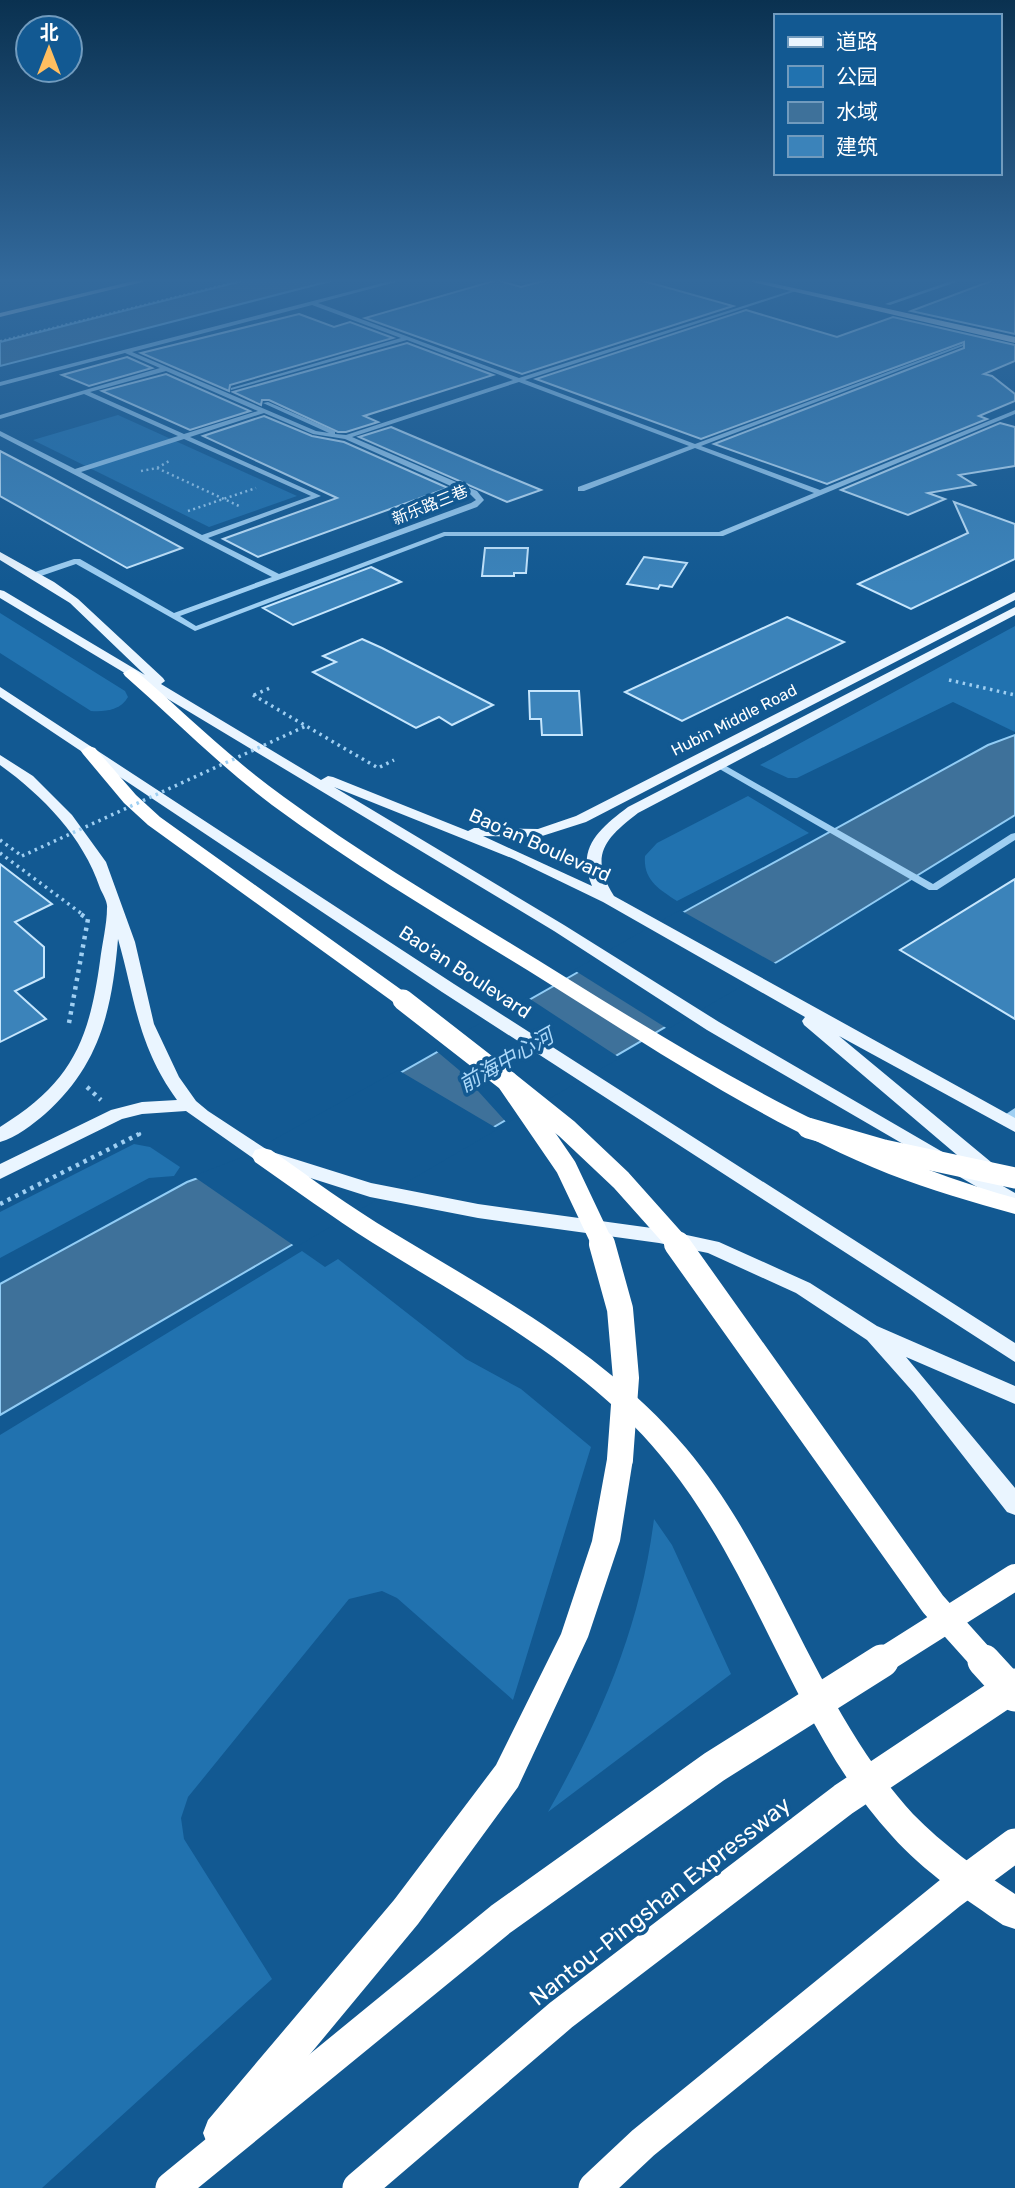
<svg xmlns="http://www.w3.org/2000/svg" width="1015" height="2188" font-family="Rubik,'Noto Sans SC',sans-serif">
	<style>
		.green { fill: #2172af }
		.water { fill: #3e719a; stroke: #91ccf5; stroke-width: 2 }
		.pier { fill: #125992 }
		.building { fill: #3b83ba; stroke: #c6e6fd; stroke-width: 2 }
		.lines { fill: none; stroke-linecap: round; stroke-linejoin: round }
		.path-far3 { stroke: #9fcff2; stroke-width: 2; stroke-dasharray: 2 2.5; stroke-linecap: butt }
		.path-far2 { stroke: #9fcff2; stroke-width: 2.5; stroke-dasharray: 2 3.5; stroke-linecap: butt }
		.path-far1 { stroke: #9fcff2; stroke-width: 3.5; stroke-dasharray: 2.5 4.5; stroke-linecap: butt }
		.path { stroke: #9fcff2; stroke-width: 4.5; stroke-dasharray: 3.5 5; stroke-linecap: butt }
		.minor { fill: #9fcff2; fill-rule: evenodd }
		.major { fill: #eaf5ff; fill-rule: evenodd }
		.highway { fill: #fff; fill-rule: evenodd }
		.path-bridge { stroke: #9fcff2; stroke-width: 3.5; stroke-dasharray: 2.5 4.5; stroke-linecap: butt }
		.highway-bridge-far2 { stroke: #fff; stroke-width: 21 }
		.highway-bridge-far1 { stroke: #fff; stroke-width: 26 }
		.highway-bridge { stroke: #fff; stroke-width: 33 }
		.labels { text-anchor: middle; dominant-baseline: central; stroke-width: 7; stroke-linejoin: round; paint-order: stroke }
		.far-street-label { font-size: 16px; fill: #fff; stroke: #125992 }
		.street-label { font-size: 19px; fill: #fff; stroke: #125992 }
		.water-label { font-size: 21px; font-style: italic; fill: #abd8f9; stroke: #125992 }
		.near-street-label { font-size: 23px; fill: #fff; stroke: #125992 }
	</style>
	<rect width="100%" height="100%" fill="#125992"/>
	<g class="green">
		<path d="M118,415L297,496L209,527L33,440Z"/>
		<path d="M0,613L125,691L128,697C121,710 105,712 91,711L0,653Z"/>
		<path d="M1015,626V732L953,702L797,778H788L760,765Z"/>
		<path d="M748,796L809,833L677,901C659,889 643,880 645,856L657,843Z"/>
		<path d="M134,1144L150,1147L180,1167L174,1176L149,1178L0,1258V1212Z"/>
		<path d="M302,1251L325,1267L338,1259L466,1359L521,1389L591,1447L513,1700L397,1598L382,1591L349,1599L188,1797L181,1818L184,1839L272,1979L42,2188H0V1435Z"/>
		<path d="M654,1519L672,1545L731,1674L548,1812C601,1717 640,1629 654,1519Z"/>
	</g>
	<g class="water">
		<path d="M254,278H342L0,366V342Z"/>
		<path d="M1015,735V815L782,959L0,1415V1284L187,1182L245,1161L691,908L988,745Z"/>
	</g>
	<g class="pier">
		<path d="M680,910L778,965L668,1029L574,970Z"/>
		<path d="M527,997L620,1058L507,1123L459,1070L434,1049Z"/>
		<path d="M398,1070L498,1129L296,1247L193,1176L243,1157Z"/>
	</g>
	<g class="building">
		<path d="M554,278H633L733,306L522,374L365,318L497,280L521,287Z"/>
		<path d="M999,278H1015V334L911,311Z"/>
		<path d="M746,310L837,337L893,317L1015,345V361L984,374L992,376L1015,394V401L979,416L987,419L827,484L714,444L964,348V342L701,439L536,379Z"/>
		<path d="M299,314L334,327L350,322L393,338L230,385L229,391L141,353Z"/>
		<path d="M407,343L493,375L364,416L378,422L346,432H338L269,400H262L261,405L233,392Z"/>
		<path d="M127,357L152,368L89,386L62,375Z"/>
		<path d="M166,374L250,411L190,430L102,391Z"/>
		<path d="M264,416L312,436L344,442L448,488L258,557L223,539L337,498L203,436Z"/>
		<path d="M1000,423L1015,427V466L959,475L975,485L928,493L945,499L908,515L841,490Z"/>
		<path d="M391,427L495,471L541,490L507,502L359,437Z"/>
		<path d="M0,451L48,476L182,548L127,568L0,496Z"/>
		<path d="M954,502L1015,524V559L911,609L858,584L968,533Z"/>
		<path d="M485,548H528L526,573H514V576H482Z"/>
		<path d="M644,557L687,563L672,587L660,585L658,589L627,584Z"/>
		<path d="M371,567L401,582L293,625L263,608Z"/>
		<path d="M787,617L844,642L682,721L625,692Z"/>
		<path d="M362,639L382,648L493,705L452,725L439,717L416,728L313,672L336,662L323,656Z"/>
		<path d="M529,691H579L582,735H542L541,719H530Z"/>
		<path d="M0,864L52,904L15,922L44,947V977L15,991L46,1019L0,1042Z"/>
		<path d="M1015,879V1019L900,950Z"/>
	</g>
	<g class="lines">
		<g class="path-far3">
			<path d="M319,278L332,280"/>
			<path d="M0,341L251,278"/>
		</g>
		<g class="path-far2">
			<path d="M157,468L239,506"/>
			<path d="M141,471L157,468L171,460"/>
			<path d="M188,511L256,488"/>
		</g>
		<g class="path-far1">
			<path d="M949,680L1015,695"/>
			<path d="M253,695L378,768L394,760"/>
			<path d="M254,695L270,688"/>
			<path d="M0,840L22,856"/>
			<path d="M0,853L82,914"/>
		</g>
		<g class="path">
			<path d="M69,1023L88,919L79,913"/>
			<path d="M87,1087L101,1100"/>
			<path d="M0,1204L139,1134L136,1131"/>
		</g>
		<g class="minor">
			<path d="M402,278H411L318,303L519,378L796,289V291L525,380L695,444L963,344V346L701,446L820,490L1013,411L1015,410V414L723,536H445L195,631L76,564L38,577H32V573L74,559H80L174,613L272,577L0,436V431L2,432L75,469L178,436L84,394L0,419V415L160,368L125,353L0,386V382ZM312,305L401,338L231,388V390L407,340L513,380L346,435L335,434V431L268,402L263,403L329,433L316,431L132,352ZM166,371L258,411L184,434L90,392ZM519,382L689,446L578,487V491H584L695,448L814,493L719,532H444L196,626L180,616L477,507L484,500L477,491L352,437ZM264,413L313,434L345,439L471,495L476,500L471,503L279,574L208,538L321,496L190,437ZM184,439L311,496L202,535L81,472Z"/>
			<path d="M960,278H968L890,305L885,304Z"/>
			<path d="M719,762L933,884L1011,834L1015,833V840L937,890H929L716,767V763Z"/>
			<path d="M1015,1108V1118L1007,1123H999L997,1120Z"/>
		</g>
		<g class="major">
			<path d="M146,278H159L0,317V313Z"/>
			<path d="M735,278H749L1015,337V343Z"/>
			<path d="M0,552L54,582L78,599L163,678L165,681L161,684L321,780L328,776L333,777L468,831L474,828L538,829L576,816L1015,592V600L586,822L539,837L483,836L592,886C576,848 599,829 628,807L1015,607V615L638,813C604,839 589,856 614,896L1015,1118V1132L839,1036L997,1167L999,1172L997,1177L989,1178L1015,1193V1209L707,1030L554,931L0,598V590L4,591L145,675L70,603L0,560ZM334,787L514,859L603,902L805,1017L802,1021L804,1025L977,1172L719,1022L564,925Z"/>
			<path d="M0,687L454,984L1015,1343V1362L442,992L0,697Z"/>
			<path d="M0,755L33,776L72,815L106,862L135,942L154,1024L179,1077L196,1101L208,1111L269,1151L371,1183L478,1204L659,1229L719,1242L810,1283L877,1326L1015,1386V1404L906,1357L1015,1488V1515L1007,1512L914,1393L867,1340L796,1293L708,1253L659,1243L478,1218L370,1197L257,1161L186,1111L142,1114L122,1119L0,1179V1164L111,1110L142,1102L177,1100C137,1044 136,1002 118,939C112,1010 100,1065 45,1114C33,1124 16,1138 0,1142V1127C71,1083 89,1042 100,961C102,944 107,924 107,908C108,902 102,893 100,888C83,837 43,796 0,765Z"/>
		</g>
		<g class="highway">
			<path d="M130,669L135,670C185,713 231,759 284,797C375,864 474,920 570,980C714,1069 850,1152 1015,1198V1214C972,1202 930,1190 889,1174C768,1125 658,1052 548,983C455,925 360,870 272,805C220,766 174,719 125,676L123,673Z"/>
			<path d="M89,746L95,748L136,795L160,817L410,996L413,1000L410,1004H396L148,825L124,803L83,754L81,751Z"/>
			<path d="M263,1148L271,1150C311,1178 350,1207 392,1232C496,1295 606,1353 686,1448C779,1558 815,1707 913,1814C943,1845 979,1870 1015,1894V1929L1003,1925C964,1898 924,1872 892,1836C797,1733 758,1578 669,1466C592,1367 477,1308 373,1243C332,1217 294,1189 255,1162L252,1156L255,1150Z"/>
			<path d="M620,1448L629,1451L633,1459L620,1541L588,1637L518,1787L418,1924L234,2146L221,2151L208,2146L203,2133L208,2120L394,1900L496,1765L561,1634L592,1541L607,1459L611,1451Z"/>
		</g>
		<path class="path-bridge" d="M22,856L306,726"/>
		<g class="highway-bridge-far2">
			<path d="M403,1000L507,1081L566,1167L603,1245"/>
			<path d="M507,1081L567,1129L621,1180L679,1245"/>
			<path d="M808,1128L884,1150L1015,1178"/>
		</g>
		<g class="highway-bridge-far1">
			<path d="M602,1244L620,1309L626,1378L620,1459"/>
			<path d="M677,1244L933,1604L986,1663"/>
			<path d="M879,1663L1015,1577"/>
		</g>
		<g class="highway-bridge">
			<path d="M984,1661L1015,1695"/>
			<path d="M172,2188L501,1919L714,1767L882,1661"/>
			<path d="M359,2188L561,2015L844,1799L1015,1685"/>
			<path d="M595,2188L643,2143L950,1893L1015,1845"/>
		</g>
	</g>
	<linearGradient id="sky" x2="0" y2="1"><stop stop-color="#0a3150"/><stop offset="0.48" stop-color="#336a9d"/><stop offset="1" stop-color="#336a9d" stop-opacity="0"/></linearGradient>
	<rect width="1015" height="584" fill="url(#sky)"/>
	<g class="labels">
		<g class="far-street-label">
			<text transform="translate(430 505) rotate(-22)">新乐路三巷</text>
			<text transform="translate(734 720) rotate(-27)">Hubin Middle Road</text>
		</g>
		<g class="street-label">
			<text transform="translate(540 845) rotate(24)">Bao‘an Boulevard</text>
			<text transform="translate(465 972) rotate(33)">Bao'an Boulevard</text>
		</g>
		<g class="water-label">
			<text transform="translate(506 1060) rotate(-30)">前海中心河</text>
		</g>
		<g class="near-street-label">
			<text transform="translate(660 1901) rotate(-38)">Nantou-Pingshan Expressway</text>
		</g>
	</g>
	<rect x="774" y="14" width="228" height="161" fill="#125992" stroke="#719bbe" stroke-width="2"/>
	<rect x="788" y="37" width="35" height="10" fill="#eaf5ff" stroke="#719bbe" stroke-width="2"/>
	<text x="836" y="49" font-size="21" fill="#ffffff">道路</text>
	<rect x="788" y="66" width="35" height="21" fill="#2172af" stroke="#719bbe" stroke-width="2"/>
	<text x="836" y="84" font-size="21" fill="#ffffff">公园</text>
	<rect x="788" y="102" width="35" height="21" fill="#3e719a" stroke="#719bbe" stroke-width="2"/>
	<text x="836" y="119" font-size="21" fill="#ffffff">水域</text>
	<rect x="788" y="136" width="35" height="21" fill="#3b83ba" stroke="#719bbe" stroke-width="2"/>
	<text x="836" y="154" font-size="21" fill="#ffffff">建筑</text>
	<g transform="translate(49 49)"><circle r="33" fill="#125992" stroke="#719bbe" stroke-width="2"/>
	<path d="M0-5L12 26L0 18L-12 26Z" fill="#ffbe60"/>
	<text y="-10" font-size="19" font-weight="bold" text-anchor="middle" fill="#ffffff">北</text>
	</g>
</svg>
